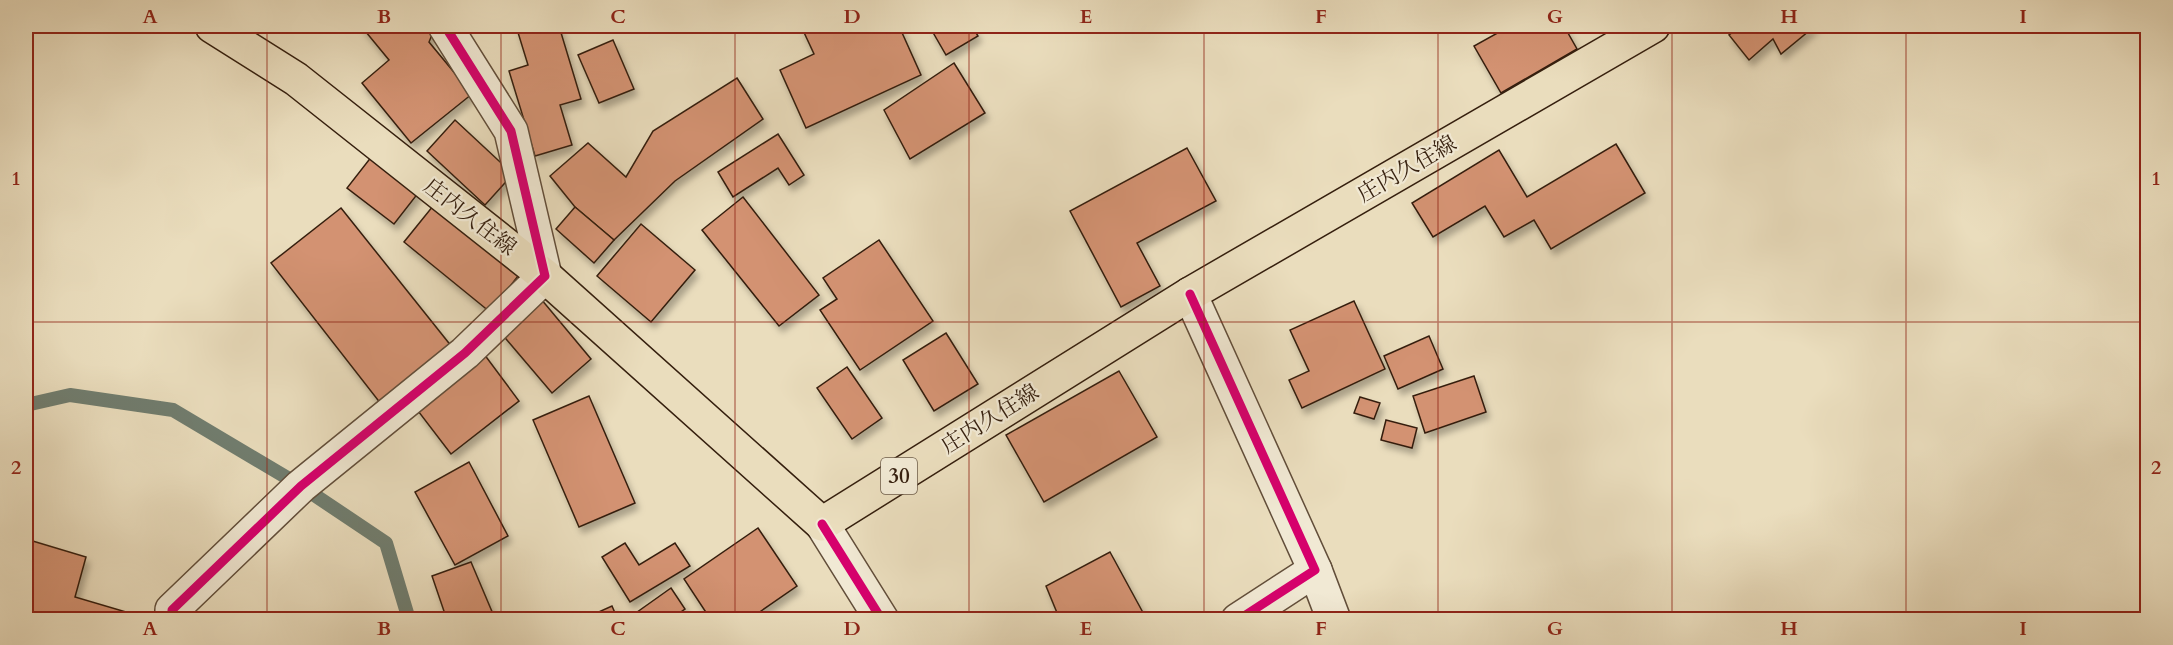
<svg xmlns="http://www.w3.org/2000/svg" width="2173" height="645" font-family="Cardo,'Noto Serif JP',serif">
	<style>
		.lines { fill: none; stroke-linecap: round; stroke-linejoin: round }
		.stream { stroke: #707d6f; stroke-width: 14 }
		.building { fill: #d39272; stroke: #351f0e; stroke-width: 1.5; filter: url(#shadow) }
		.minor-casing { stroke: #624e3a; stroke-width: 36 }
		.primary-casing { stroke: #351f0e; stroke-width: 36 }
		.minor { stroke: #f1e9d4; stroke-width: 33 }
		.primary { stroke: #eaddbd; stroke-width: 33 }
		.cycleway-casing { stroke: #f1e9d4; stroke-width: 13 }
		.cycleway { stroke: #d6006c; stroke-width: 9 }
		.grid { fill: none; stroke: #8f2418; stroke-width: 1.5; stroke-opacity: 0.55 }
		.labels { text-anchor: middle; dominant-baseline: central; stroke-width: 4.5; stroke-linejoin: round; paint-order: stroke }
		.shield { fill: #f1e9d4; stroke: #6d5c49; stroke-width: 1.5 }
		.shield-label { font-size: 21px; font-weight: bold; fill: #351f0e }
		.street-label { font-size: 22px; fill: #351f0e; stroke: #f1e9d4 }
		.neatline { fill: none; stroke: #8f2418; stroke-width: 2 }
		.grid-label { font-size: 20px; text-anchor: middle; font-weight: bold; fill: #8f2418 }
	</style>
	<defs>
		<filter id="shadow"><feDropShadow dx="3.5" dy="6" stdDeviation="3" flood-color="#0004"/></filter>
	</defs>
	<rect width="100%" height="100%" fill="#eaddbd"/>
	<filter id="stains"><feTurbulence type="fractalNoise" baseFrequency=".00333" numOctaves="4"/><feColorMatrix values="0 0 0 0 .2 0 0 0 0 .09 0 0 0 0 .02 0 0 0 .5 -.17"/></filter>
	<radialGradient id="worn" r=".72"><stop offset=".6" stop-color="#630" stop-opacity="0"/><stop offset="1" stop-color="#630" stop-opacity=".3"/></radialGradient>
	<g class="lines">
		<path class="stream" d="M26,405L70,395L173,410L301,486L386,543L407,613L406,620"/>
	</g>
	<g class="building">
		<path d="M361,26H430L434,30L429,42L472,94L411,143L362,83L389,60Z"/>
		<path d="M516,26H559L581,99L560,105L572,145L535,156L509,71L528,65Z"/>
		<path d="M801,26H899L921,75L806,128L780,70L814,54Z"/>
		<path d="M936,26H972L978,36L946,55L931,29Z"/>
		<path d="M1510,26H1564L1577,49L1501,93L1474,46Z"/>
		<path d="M1741,26H1815L1781,54L1773,39L1749,60L1729,35Z"/>
		<path d="M613,40L634,89L599,103L578,55Z"/>
		<path d="M954,63L985,113L910,159L884,110Z"/>
		<path d="M737,78L763,119L675,181L614,240L575,207L550,176L588,143L626,177L653,131Z"/>
		<path d="M455,120L513,174L485,205L427,151Z"/>
		<path d="M778,134L804,175L789,185L778,168L733,197L718,172Z"/>
		<path d="M1616,144L1645,193L1551,249L1534,220L1504,237L1485,206L1433,237L1412,203L1499,150L1527,197Z"/>
		<path d="M1187,148L1216,201L1137,243L1160,286L1121,307L1070,211Z"/>
		<path d="M372,156L419,192L394,224L347,188Z"/>
		<path d="M743,197L819,295L779,326L702,230Z"/>
		<path d="M433,206L518,276L490,312L404,242Z"/>
		<path d="M575,207L614,240L594,263L556,229Z"/>
		<path d="M341,208L452,347L381,404L271,263Z"/>
		<path d="M641,224L695,270L651,322L597,276Z"/>
		<path d="M879,240L933,321L860,370L820,310L837,299L823,278Z"/>
		<path d="M541,299L591,359L552,393L501,333Z"/>
		<path d="M1354,301L1385,369L1302,408L1289,380L1309,371L1290,330Z"/>
		<path d="M946,333L978,384L934,411L903,360Z"/>
		<path d="M1429,336L1443,369L1398,389L1384,356Z"/>
		<path d="M484,354L519,401L451,454L415,407Z"/>
		<path d="M847,367L882,418L852,439L817,388Z"/>
		<path d="M1119,371L1157,437L1044,502L1006,435Z"/>
		<path d="M1474,376L1486,412L1425,433L1413,396Z"/>
		<path d="M589,396L635,503L579,527L533,420Z"/>
		<path d="M1360,397L1380,403L1374,419L1354,413Z"/>
		<path d="M1386,420L1417,428L1412,448L1381,440Z"/>
		<path d="M469,462L508,536L455,565L415,492Z"/>
		<path d="M758,528L797,586L748,620H711L684,579Z"/>
		<path d="M26,539L86,557L75,597L143,617L142,620H26Z"/>
		<path d="M625,543L639,565L675,543L690,566L630,602L602,557Z"/>
		<path d="M1110,552L1147,620H1060L1046,586Z"/>
		<path d="M471,562L493,614L481,620H447L432,576Z"/>
		<path d="M671,588L685,609L669,620H635L633,615Z"/>
		<path d="M612,606L618,620H586L585,618Z"/>
	</g>
	<g class="lines">
		<defs>
			<g id="minor">
				<path d="M1190,294L1315,570L1238,620"/>
				<path d="M822,524L882,620"/>
				<path d="M1315,570L1334,620"/>
				<path d="M172,620V610L301,486L465,353L545,276L511,131L445,26"/>
			</g>
			<path id="primary" d="M212,26L296,79L545,276L822,524L1190,294L1653,26"/>
		</defs>
		<use href="#minor" class="minor-casing"/>
		<use href="#primary" class="primary-casing"/>
		<use href="#minor" class="minor"/>
		<use href="#primary" class="primary"/>
		<defs>
			<g id="cycleway">
				<path d="M1190,294L1315,570L1238,620"/>
				<path d="M822,524L882,620"/>
				<path d="M172,620V610L301,486L465,353L545,276L511,131L445,26"/>
			</g>
		</defs>
		<use href="#cycleway" class="cycleway-casing"/>
		<use href="#cycleway" class="cycleway"/>
	</g>
	<path class="grid" d="M267,26V620M501,26V620M735,26V620M969,26V620M1204,26V620M1438,26V620M1672,26V620M1906,26V620M26,322H2148"/>
	<g class="labels">
		<rect class="shield" x="881" y="458" width="36" height="36" rx="4.5"/>
		<g class="shield-label">
			<text x="899" y="476">30</text>
		</g>
		<g class="street-label">
			<text transform="translate(1407 169) rotate(-30)">庄内久住線</text>
			<text transform="translate(470 217) rotate(38)">庄内久住線</text>
			<text transform="translate(990 419) rotate(-32)">庄内久住線</text>
		</g>
	</g>
	<rect width="2173" height="645" fill="none" stroke="#eaddbd" stroke-width="66"/>
	<rect x="33" y="33" width="2107" height="579" class="neatline"/>
	<g class="grid-label">
		<text x="150" y="23">A</text>
		<text x="384" y="23">B</text>
		<text x="618" y="23">C</text>
		<text x="852" y="23">D</text>
		<text x="1086" y="23">E</text>
		<text x="1321" y="23">F</text>
		<text x="1555" y="23">G</text>
		<text x="1789" y="23">H</text>
		<text x="2023" y="23">I</text>
		<text x="16" y="185">1</text>
		<text x="2156" y="185">1</text>
		<text x="16" y="474">2</text>
		<text x="2156" y="474">2</text>
		<text x="150" y="635">A</text>
		<text x="384" y="635">B</text>
		<text x="618" y="635">C</text>
		<text x="852" y="635">D</text>
		<text x="1086" y="635">E</text>
		<text x="1321" y="635">F</text>
		<text x="1555" y="635">G</text>
		<text x="1789" y="635">H</text>
		<text x="2023" y="635">I</text>
	</g>
	<rect width="100%" height="100%" filter="url(#stains)"/>
	<rect width="100%" height="100%" fill="url(#worn)"/>
</svg>
